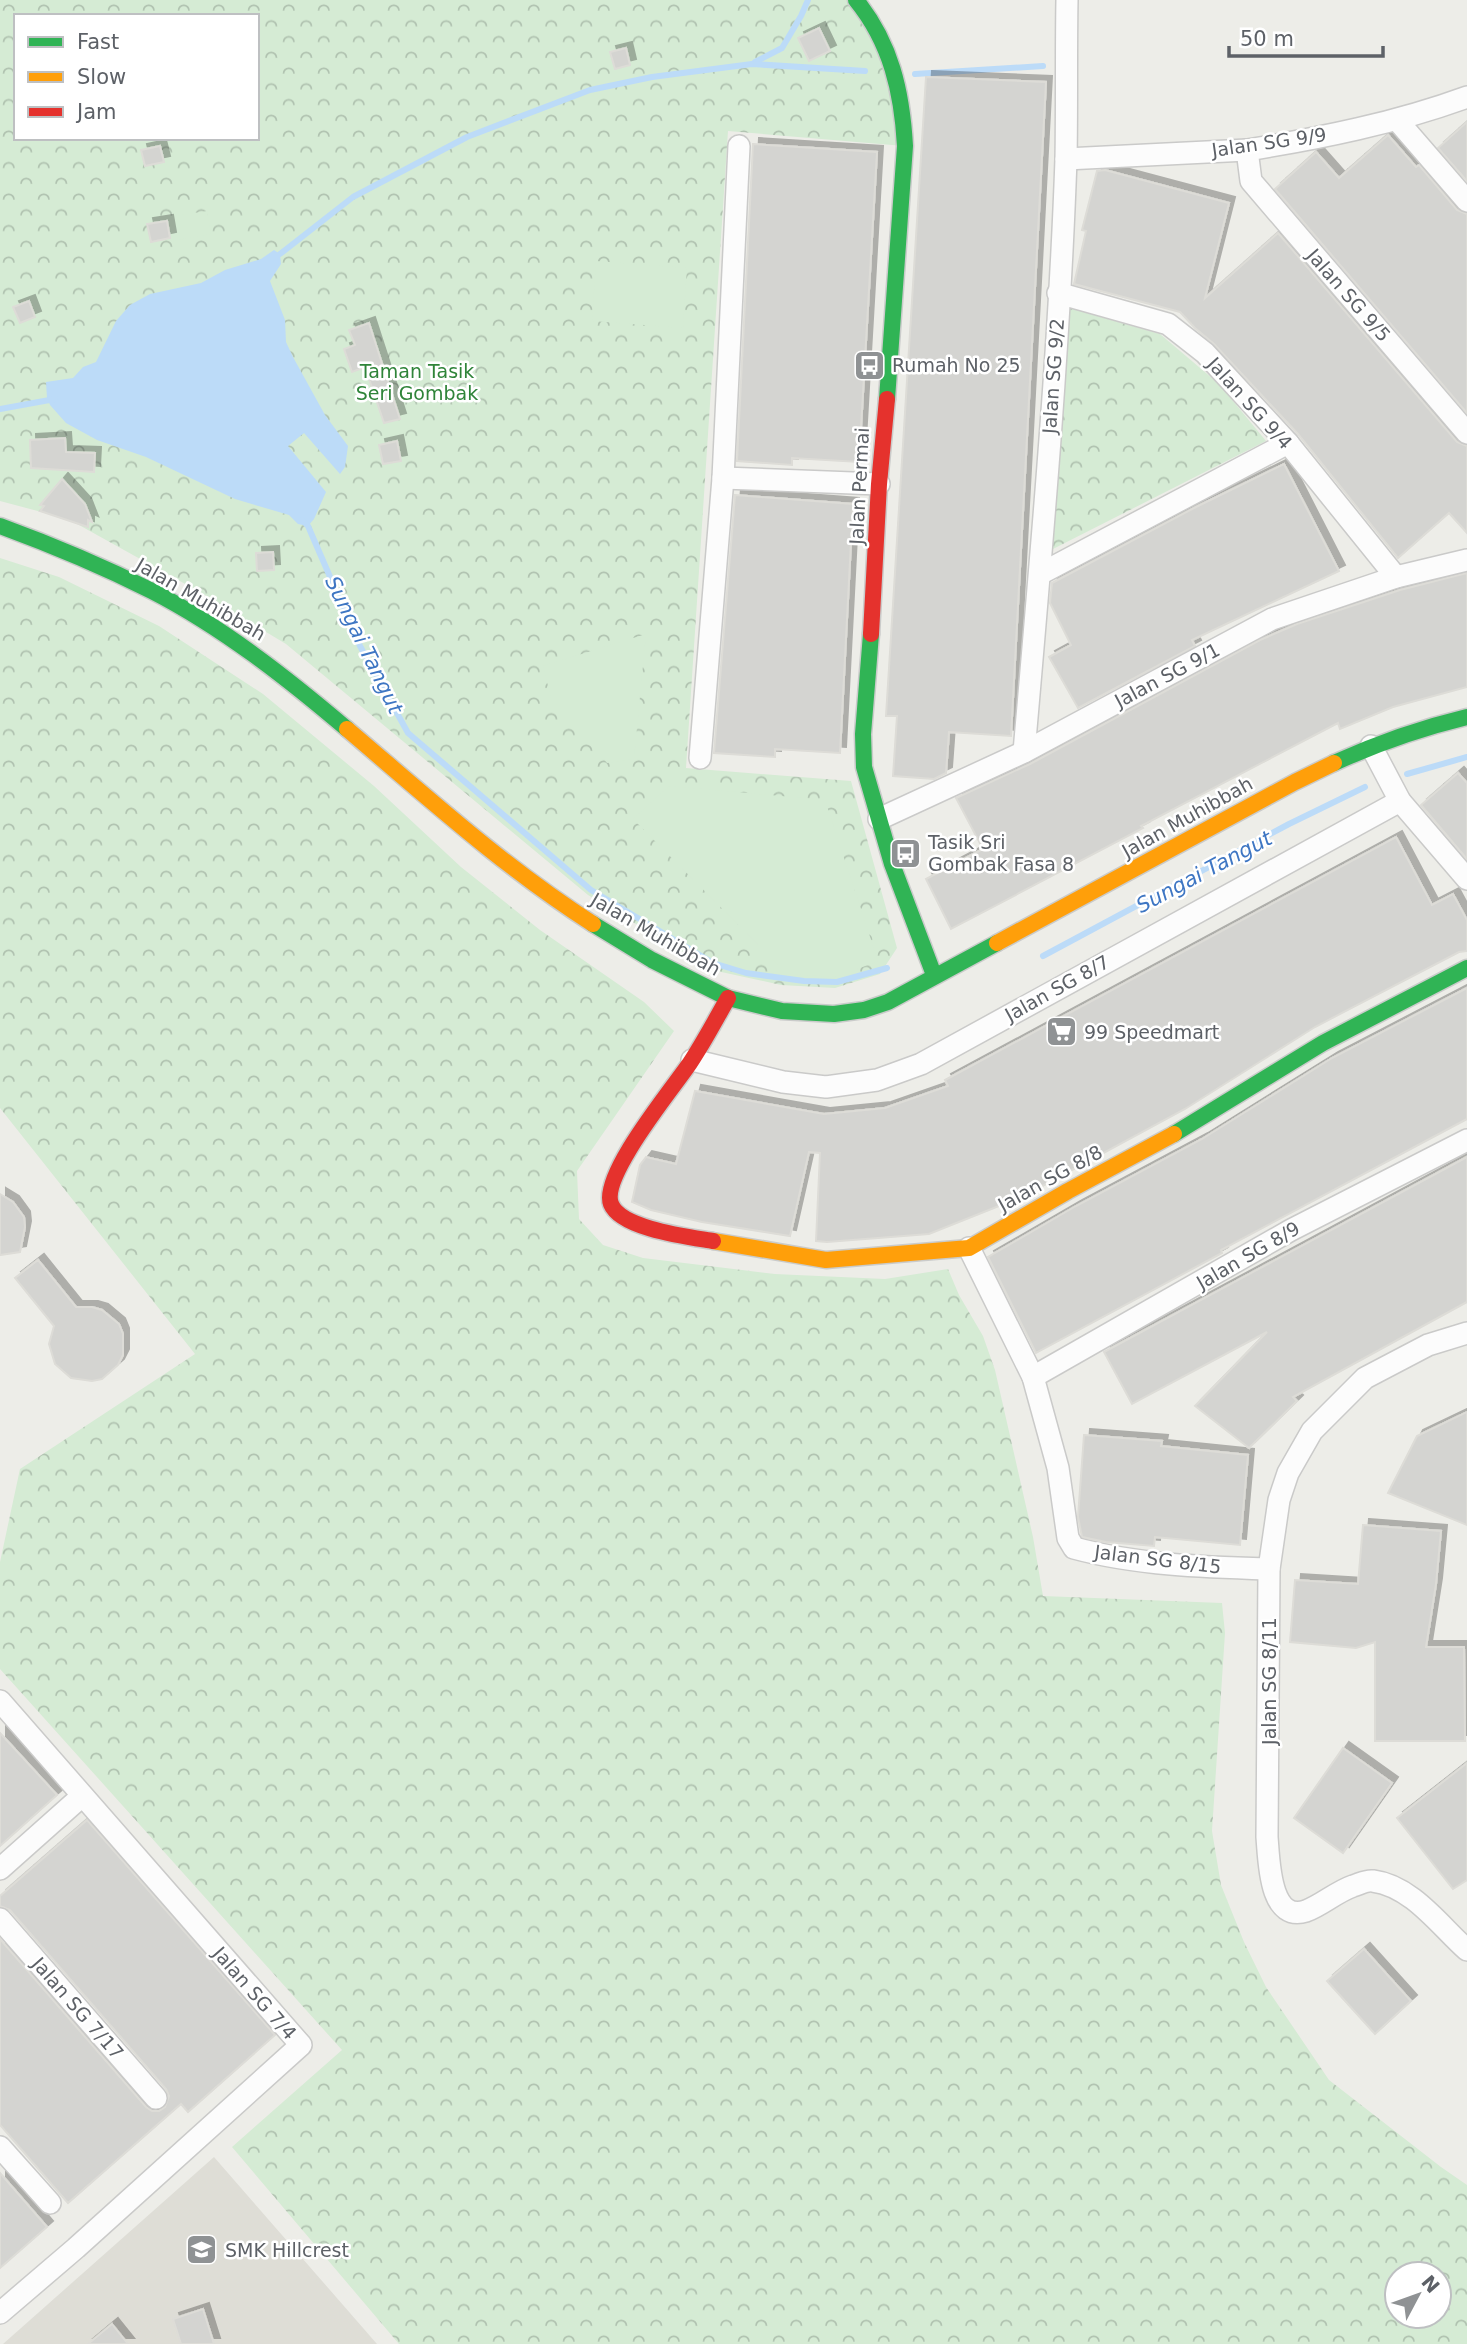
<svg xmlns="http://www.w3.org/2000/svg" width="1467" height="2344" font-family="'DejaVu Sans',sans-serif">
	<style>
		.education { fill: #deddd6 }
		.forest { fill: url(#forest-crowns); fill-rule: evenodd }
		.pitch { fill: #d5ebd4 }
		.water { fill: #bcdbf8 }
		.lines { fill: none; stroke-linecap: round; stroke-linejoin: round }
		.stream { stroke: #bcdbf8; stroke-width: 6 }
		.building { fill: #d4d4d1; stroke: #dddcd7; stroke-width: 2; filter: url(#shadow) }
		.street-casing { stroke: #cacac9; stroke-width: 24 }
		.fast-casing { stroke: #cacbca; stroke-width: 19 }
		.slow-casing { stroke: #cacbca; stroke-width: 19 }
		.jam-casing { stroke: #cacbca; stroke-width: 19 }
		.street { stroke: #fcfcfc; stroke-width: 21 }
		.fast { stroke: #30b455; stroke-width: 16 }
		.slow { stroke: #ff9f0a; stroke-width: 16 }
		.jam { stroke: #e5322d; stroke-width: 16 }
		.labels { text-anchor: middle; dominant-baseline: central; stroke-width: 5; stroke-linejoin: round; paint-order: stroke }
		.street-label { font-size: 19px; fill: #5d6167; stroke: #fff }
		.poi-label { font-size: 19px; fill: #5d6167; stroke: #fff; text-anchor: start }
		.park-label { font-size: 19px; fill: #2f8439; stroke: #fff }
		.water-label { font-size: 21px; font-style: italic; fill: #3e76c3; stroke: #fff }
	</style>
	<defs>
		<pattern id="forest-crowns" width="20" height="18" patternUnits="userSpaceOnUse" patternTransform="scale(1.75)"><rect width="20" height="18" fill="#d5ebd4"/><path d="M2 6a3 3 0 1 1 6 0M12 15a3 3 0 1 1 6 0" fill="none" stroke="#b0c2b0"/></pattern>
		<filter id="shadow"><feDropShadow dx="6" dy="-6" stdDeviation="0" flood-color="#0004"/></filter>
	</defs>
	<rect width="100%" height="100%" fill="#edede8"/>
	<path class="education" d="M214,2157L377,2344H3Z"/>
	<g class="forest">
		<path d="M0,0H853L876,30L904,146L728,131L686,768L851,781L897,948L880,974L835,988L781,985L712,970L588,895L286,644L205,595L79,525L64,518L0,501ZM16,16H257V138H16Z"/>
		<path d="M1066,307L1160,334L1219,384L1266,441L1051,550Z"/>
		<path d="M0,558L59,577L159,626L263,694L374,786L461,867L540,930L644,1002L674,1031L577,1171L579,1219L603,1245L643,1258L775,1274L885,1279L948,1269L959,1295L983,1336L995,1370L1033,1537L1043,1596L1222,1603L1225,1633L1212,1831L1221,1885L1244,1942L1266,1987L1329,2080L1441,2167L1467,2185V2344H399L232,2147L342,2050L0,1669V1562L20,1469L195,1354L0,1108ZM1397,2274H1439V2316H1397Z"/>
	</g>
	<g class="pitch">
		<path d="M207,211L211,234L172,241L168,217Z"/>
		<path d="M596,261L687,268L683,328L592,321Z"/>
		<path d="M646,634L634,759L607,763L551,698L543,666Z"/>
		<path d="M669,786L825,800L878,961L837,977L787,974L633,819Z"/>
	</g>
	<path class="water" d="M274,250L280,254L281,264L270,281L285,320L286,342L293,357L325,415L348,446L345,467L340,474L304,433L288,446L326,492L314,519L308,526L298,524L289,515L235,499L146,457L97,440L66,423L50,405L47,398L46,382L73,378L83,367L96,362L116,321L130,305L150,294L201,283L225,270L261,259Z"/>
	<g class="lines">
		<g class="stream">
			<path d="M755,62L782,48L801,16L808,0"/>
			<path d="M915,74L1043,66"/>
			<path d="M280,254L353,197L467,137L590,90L652,77L752,64L865,71"/>
			<path d="M0,409L55,399"/>
			<path d="M302,520L308,526L360,646L408,733L591,890L713,963L746,973L804,981L837,982L887,968"/>
			<path d="M1407,774L1467,757"/>
			<path d="M1043,956L1289,824L1365,787"/>
		</g>
	</g>
	<g class="building">
		<path d="M819,28L830,51L809,61L798,38Z"/>
		<path d="M626,48L630,65L615,69L610,52Z"/>
		<path d="M926,77L1046,82L1011,736L949,732L946,773L934,779L893,776L897,716H886Z"/>
		<path d="M1467,122V181L1438,148Z"/>
		<path d="M1388,135L1416,167L1419,165L1457,210L1467,214V413L1275,189L1316,152L1339,178Z"/>
		<path d="M753,144L877,152L859,462L792,458V465L737,461Z"/>
		<path d="M160,146L164,162L145,166L141,150Z"/>
		<path d="M1105,170L1229,203L1205,298L1278,233L1457,442L1467,446V533L1449,513L1398,558L1298,434L1214,344L1195,328L1180,312L1074,284L1086,231L1082,230L1097,171Z"/>
		<path d="M167,221L170,238L151,242L147,224Z"/>
		<path d="M29,301L35,317L20,323L13,307Z"/>
		<path d="M369,323L400,419L384,423L365,367L352,372L344,349L355,345L349,330Z"/>
		<path d="M65,438L66,452L95,453L94,472L31,468L30,440Z"/>
		<path d="M397,441L401,461L383,464L379,445Z"/>
		<path d="M1284,464L1339,571L1192,640L1195,646L1078,708L1049,657L1071,645L1050,603L1052,583L1196,507Z"/>
		<path d="M62,479L85,504L92,522L88,520V527L40,511L44,506L40,505Z"/>
		<path d="M735,495L853,504L840,753L775,749V757L714,753Z"/>
		<path d="M273,552L274,570L257,571L256,553Z"/>
		<path d="M1467,573V687L1393,707L1340,729L1338,723L1141,826L1143,828L951,929L926,879L983,849L956,798L1030,764L1260,640L1297,624L1400,590Z"/>
		<path d="M1458,773L1467,783V859L1421,805Z"/>
		<path d="M1396,837L1432,905L1453,894L1467,920V951L1459,952L1315,1027L1185,1109L1024,1196L929,1234L827,1242L816,1241L820,1153L809,1152L790,1236L702,1222L651,1210L632,1202L640,1165L646,1157L676,1164L695,1091L824,1114L885,1108L948,1086L945,1080Z"/>
		<path d="M1467,988V1119L1221,1250L1222,1253L1036,1353L988,1257L1076,1206L1202,1139L1332,1058Z"/>
		<path d="M1467,1157V1302L1293,1397L1297,1401L1249,1448L1195,1406L1267,1332L1132,1404L1104,1352Z"/>
		<path d="M0,1194L13,1202L24,1217L25,1227L20,1252L0,1255Z"/>
		<path d="M38,1260L76,1307H92L102,1310L119,1324L123,1334V1355L118,1365L102,1379L92,1381L71,1378L55,1364L49,1344L54,1326L15,1278Z"/>
		<path d="M1467,1412V1525L1388,1493L1417,1436Z"/>
		<path d="M1084,1435L1162,1441L1161,1446L1248,1455L1240,1545L1155,1537L1154,1546L1106,1542L1082,1537L1078,1517Z"/>
		<path d="M1363,1525L1441,1531L1436,1584L1426,1647H1464L1465,1741H1375V1642L1356,1648L1290,1642L1295,1580L1358,1584Z"/>
		<path d="M0,1733L57,1795L0,1846Z"/>
		<path d="M1343,1748L1392,1783L1343,1853L1294,1818Z"/>
		<path d="M1467,1763V1880L1453,1889L1397,1818Z"/>
		<path d="M87,1820L275,2035L188,2112L181,2104L68,2203L0,2125V1939L146,2107L152,2111H159L165,2107L169,2096L166,2089L10,1910L0,1906V1896Z"/>
		<path d="M1364,1949L1411,2001L1375,2034L1327,1981Z"/>
		<path d="M0,2173L47,2227L0,2268Z"/>
		<path d="M203,2309L214,2344H181L173,2319Z"/>
		<path d="M112,2324L128,2344H88Z"/>
	</g>
	<g class="lines">
		<defs>
			<g id="street">
				<path d="M1397,120L1467,201"/>
				<path d="M1247,150L1251,181L1467,433"/>
				<path d="M1066,159L1247,150C1321,138 1396,123 1467,97"/>
				<path d="M1058,293L1168,324L1205,353L1288,443L1396,577"/>
				<path d="M723,478L879,484"/>
				<path d="M1040,574L1288,443"/>
				<path d="M1371,746L1400,801L1467,879"/>
				<path d="M1024,752C1041,555 1059,357 1066,159C1067,106 1066,53 1067,0"/>
				<path d="M700,758L723,478L739,146"/>
				<path d="M879,819L1024,752L1272,619L1396,577L1467,560"/>
				<path d="M692,1060L783,1082L826,1087L877,1080L921,1064L1400,801"/>
				<path d="M969,1248L1033,1377L1058,1468L1068,1538L1074,1548C1137,1565 1204,1567 1269,1569"/>
				<path d="M1467,1333L1428,1345L1365,1378L1312,1431L1288,1473L1279,1500L1269,1569L1267,1837C1269,1859 1269,1923 1306,1911C1322,1905 1336,1892 1353,1886C1360,1884 1366,1880 1373,1881C1412,1886 1440,1926 1467,1950"/>
				<path d="M1033,1377L1291,1230L1467,1140"/>
				<path d="M0,1701L301,2045L76,2248L0,2313"/>
				<path d="M0,1869L82,1796"/>
				<path d="M0,1919L156,2098"/>
				<path d="M0,2147L50,2203"/>
			</g>
			<g id="fast">
				<path d="M856,0C891,43 902,92 905,146L887,399"/>
				<path d="M0,526C52,545 102,566 152,591C222,627 287,678 347,729"/>
				<path d="M871,634L863,734L864,767L892,864L934,975"/>
				<path d="M1334,763C1378,743 1421,728 1467,717"/>
				<path d="M593,924L652,960L728,998L782,1011L834,1014L864,1010L888,1002L997,943"/>
				<path d="M1174,1134L1323,1043L1467,968"/>
			</g>
			<g id="slow">
				<path d="M347,729C427,797 505,868 593,924"/>
				<path d="M997,943L1295,782L1334,763"/>
				<path d="M713,1241L826,1260L969,1248L1068,1191L1174,1134"/>
			</g>
			<g id="jam">
				<path d="M871,634L879,484L887,399"/>
				<path d="M713,1241C689,1237 621,1229 611,1204C600,1176 673,1088 690,1063C704,1042 716,1019 728,998"/>
			</g>
		</defs>
		<use href="#street" class="street-casing"/>
		<use href="#fast" class="fast-casing"/>
		<use href="#slow" class="slow-casing"/>
		<use href="#jam" class="jam-casing"/>
		<use href="#street" class="street"/>
		<use href="#fast" class="fast"/>
		<use href="#slow" class="slow"/>
		<use href="#jam" class="jam"/>
	</g>
	<defs>
		<symbol id="bus-square" viewBox="-11 -11 22 22"><rect x="-9" y="-9" width="18" height="18" rx="4" fill="#8f9294" stroke="#fff"/><path d="M-5-6H5V4H4V6H2V4H-2V6H-4V4H-5ZM-3.5-4V0h7V-4ZM-3.5 1.2v1.5H-2V1.2ZM2 1.2v1.5H3.5V1.2Z" fill="#fff"/></symbol>
		<symbol id="supermarket-square" viewBox="-11 -11 22 22"><rect x="-9" y="-9" width="18" height="18" rx="4" fill="#8f9294" stroke="#fff"/><path d="M-6-5.5h2.5l.6 2H6L4.5 2H-2.5L-4.4-4H-6ZM-1.5 3.2a1.3 1.3 0 1 0 .1 0ZM3 3.2a1.3 1.3 0 1 0 .1 0Z" fill="#fff"/></symbol>
		<symbol id="school-square" viewBox="-11 -11 22 22"><rect x="-9" y="-9" width="18" height="18" rx="4" fill="#8f9294" stroke="#fff"/><path d="M0-5L7-2L0 1L-7-2ZM-4 1L0 2.5L4 1V4Q0 6-4 4Z" fill="#fff"/></symbol>
	</defs>
	<g fill-rule="evenodd">
		<use href="#bus-square" x="852" y="348" width="35" height="35"/>
		<use href="#bus-square" x="888" y="836" width="35" height="35"/>
		<use href="#supermarket-square" x="1044" y="1014" width="35" height="35"/>
		<use href="#school-square" x="184" y="2232" width="35" height="35"/>
	</g>
	<g class="labels">
		<g class="street-label">
			<text transform="translate(1269 142) rotate(-8)">Jalan SG 9/9</text>
			<text transform="translate(1349 295) rotate(49)">Jalan SG 9/5</text>
			<text transform="translate(1053 376) rotate(-86)">Jalan SG 9/2</text>
			<text transform="translate(1250 403) rotate(48)">Jalan SG 9/4</text>
			<text transform="translate(859 486) rotate(-87)">Jalan Permai</text>
			<text transform="translate(201 599) rotate(30)">Jalan Muhibbah</text>
			<text transform="translate(1167 675) rotate(-28)">Jalan SG 9/1</text>
			<text transform="translate(1187 817) rotate(-29)">Jalan Muhibbah</text>
			<text transform="translate(656 934) rotate(30)">Jalan Muhibbah</text>
			<text transform="translate(1057 988) rotate(-29)">Jalan SG 8/7</text>
			<text transform="translate(1050 1178) rotate(-29)">Jalan SG 8/8</text>
			<text transform="translate(1248 1255) rotate(-30)">Jalan SG 8/9</text>
			<text transform="translate(1158 1559) rotate(7)">Jalan SG 8/15</text>
			<text transform="translate(1269 1681) rotate(-90)">Jalan SG 8/11</text>
			<text transform="translate(255 1993) rotate(49)">Jalan SG 7/4</text>
			<text transform="translate(78 2008) rotate(49)">Jalan SG 7/17</text>
		</g>
		<g class="poi-label">
			<text x="892" y="365">Rumah No 25</text>
			<text x="928" y="842">Tasik Sri<tspan x="928" dy="22">Gombak Fasa 8</tspan></text>
			<text x="1084" y="1032">99 Speedmart</text>
			<text x="225" y="2250">SMK Hillcrest</text>
		</g>
		<g class="park-label">
			<text x="417" y="371">Taman Tasik<tspan x="417" dy="22">Seri Gombak</tspan></text>
		</g>
		<g class="water-label">
			<text transform="translate(364 645) rotate(64)">Sungai Tangut</text>
			<text transform="translate(1204 872) rotate(-28)">Sungai Tangut</text>
		</g>
	</g>
	<rect x="14" y="14" width="245" height="126" fill="#ffffff" stroke="#bec0c2" stroke-width="2"/>
	<rect x="28" y="37" width="35" height="10" fill="#30b455" stroke="#bec0c2" stroke-width="2"/>
	<text x="77" y="49" font-size="21" fill="#5d6167">Fast</text>
	<rect x="28" y="72" width="35" height="10" fill="#ff9f0a" stroke="#bec0c2" stroke-width="2"/>
	<text x="77" y="84" font-size="21" fill="#5d6167">Slow</text>
	<rect x="28" y="107" width="35" height="10" fill="#e5322d" stroke="#bec0c2" stroke-width="2"/>
	<text x="77" y="119" font-size="21" fill="#5d6167">Jam</text>
	<g transform="translate(1418 2295) rotate(49)"><circle r="33" fill="#ffffff" stroke="#bec0c2" stroke-width="2"/>
	<path d="M0-5L12 26L0 18L-12 26Z" fill="#8f9294"/>
	<text y="-10" font-size="19" font-weight="bold" text-anchor="middle" fill="#5d6167">N</text>
	</g>
	<path d="M1229 46v10h154v-10" fill="none" stroke="#5d6167" stroke-width="3.5"/>
	<text x="1240" y="46" font-size="21" fill="#5d6167" stroke="#ffffff" stroke-width="5" paint-order="stroke">50 m</text>
</svg>
